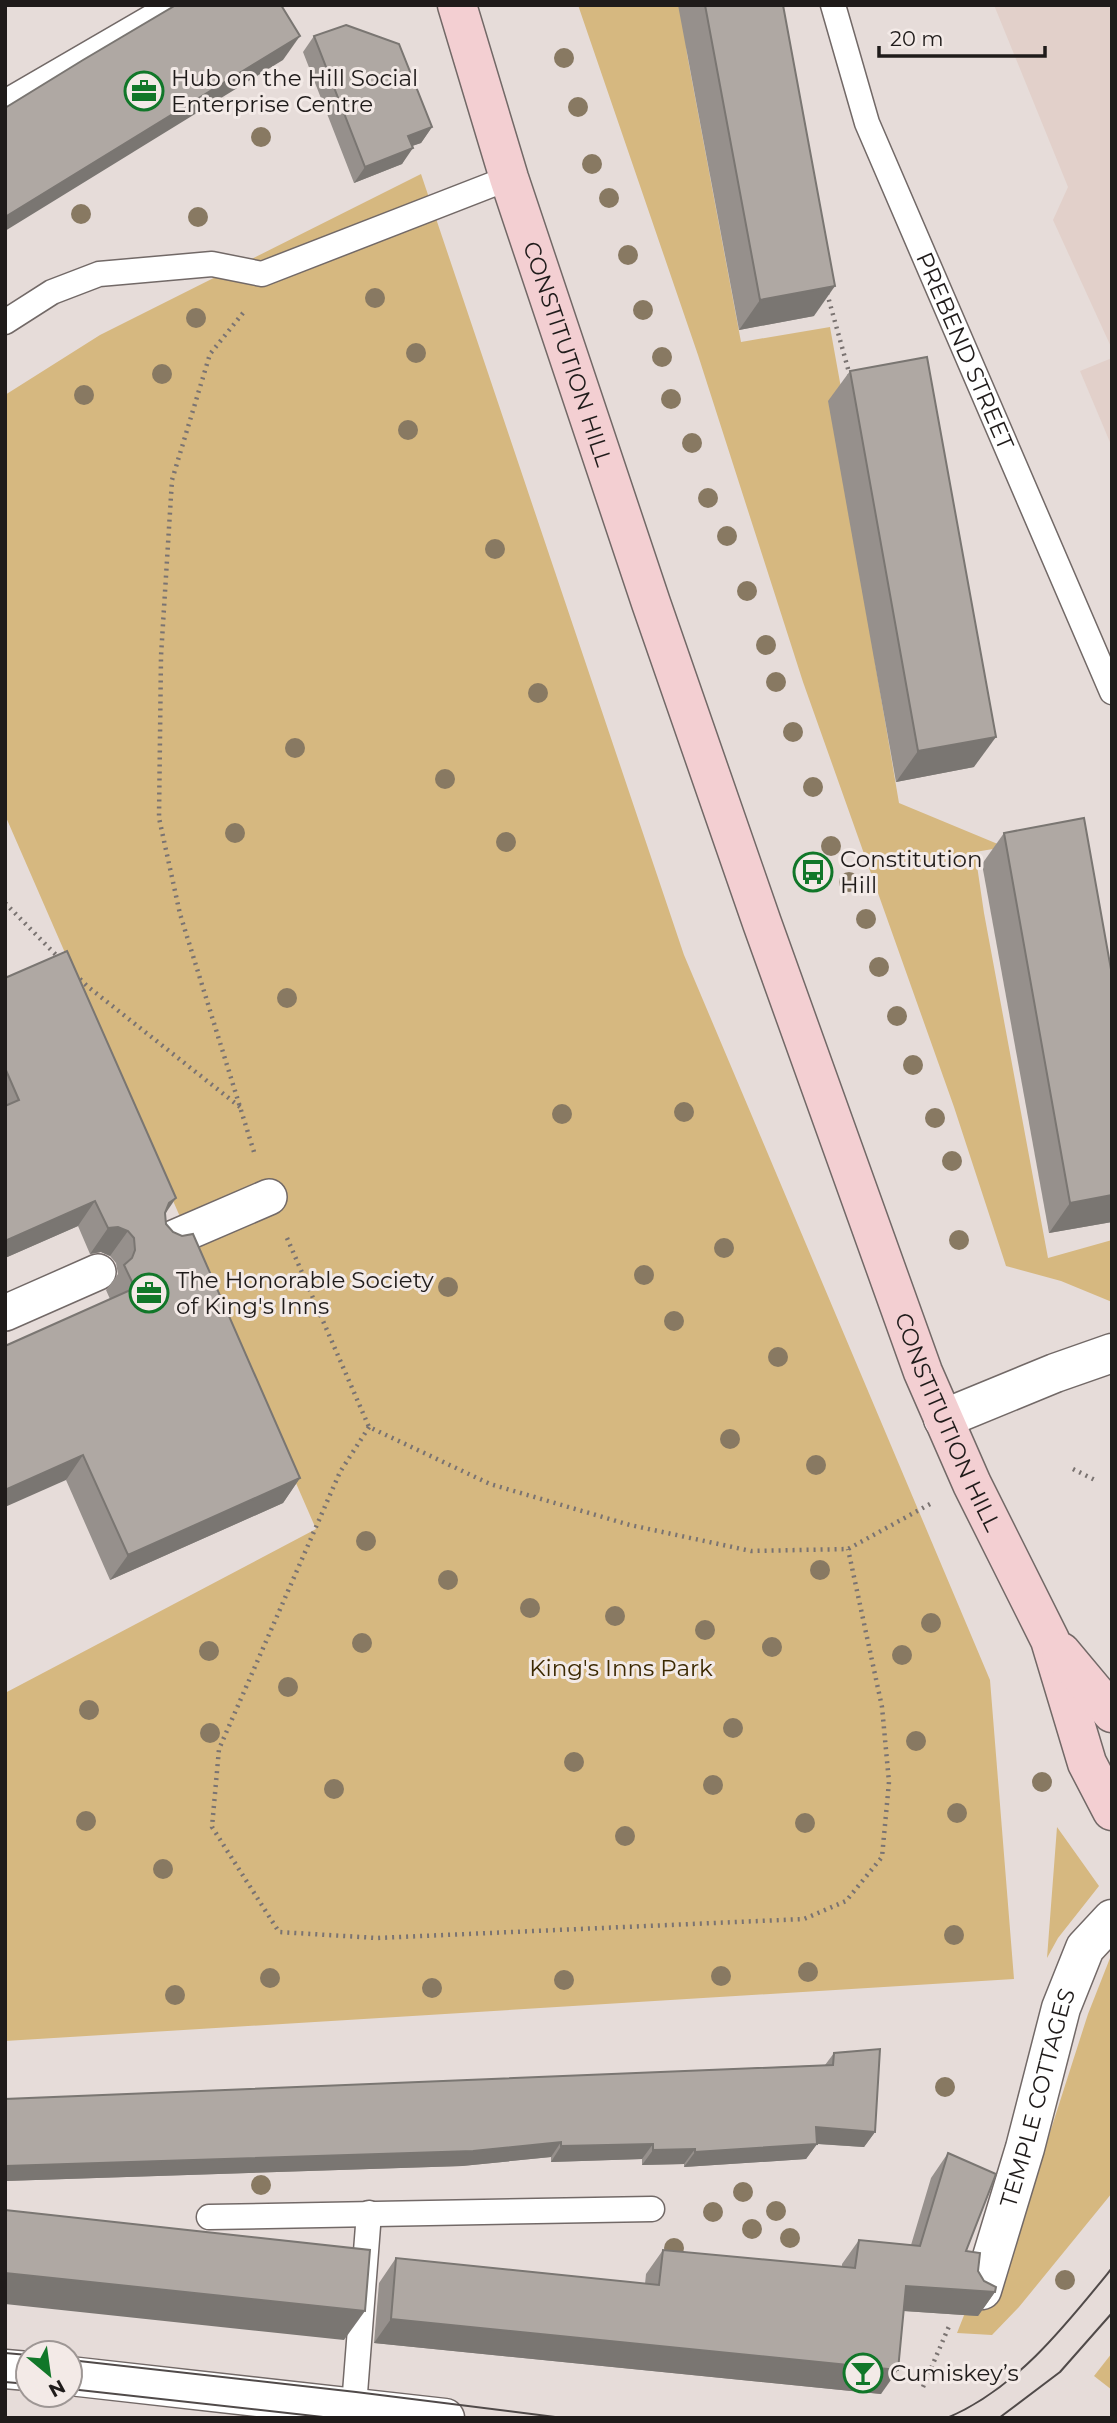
<svg xmlns="http://www.w3.org/2000/svg" width="1117" height="2423" font-family="Montserrat,sans-serif">
	<style>
		.built { fill: #e2d0ca }
		.green { fill: #d6b880 }
		.lines { fill: none; stroke-linecap: round; stroke-linejoin: round }
		.service-casing { stroke: #726967; stroke-width: 27 }
		.pedestrian-casing { stroke: #726967; stroke-width: 38 }
		.minor-casing { stroke: #726967; stroke-width: 41 }
		.tertiary-casing { stroke: #726967; stroke-width: 41 }
		.secondary-casing { stroke: #726967; stroke-width: 41 }
		.path { stroke: #7a7371; stroke-width: 4.5; stroke-dasharray: 2 5; stroke-linecap: butt }
		.service { stroke: #fff; stroke-width: 24 }
		.pedestrian { stroke: #fff; stroke-width: 35 }
		.minor { stroke: #fff; stroke-width: 38 }
		.tertiary { stroke: #fff; stroke-width: 38 }
		.secondary { stroke: #f3cfd2; stroke-width: 38 }
		.tram { stroke: #504a49; stroke-width: 2 }
		.tree { fill: #887962 }
		.wall { fill: #96908c }
		.shaded-wall { fill: #7a7672 }
		.building { fill: #afa8a3; stroke: #7a7672; stroke-width: 2 }
		.labels { text-anchor: middle; dominant-baseline: central; stroke-width: 6; stroke-linejoin: round; paint-order: stroke }
		.poi-label { font-size: 23px; fill: #1f1b1a; stroke: #f3eae7; text-anchor: start }
		.street-label { font-size: 23px; fill: #1f1b1a; stroke: #f3eae7 }
		.park-label { font-size: 23px; fill: #3b2800; stroke: #f3eae7 }
	</style>
	<rect width="100%" height="100%" fill="#e6dcd9"/>
	<g class="built">
		<path d="M994,5H1112V349L1053,220L1068,187Z"/>
		<path d="M1112,358V447L1080,371Z"/>
	</g>
	<g class="green">
		<path d="M578,5H682L687,54L741,342L830,327L843,399L875,662L899,803L1005,847L975,852L984,913L1048,1258L1112,1240V1302L1061,1281L1006,1266L954,1107L803,682L698,355Z"/>
		<path d="M421,174L684,955L990,1680L1014,1979L5,2041V1693L316,1529L5,815V395L100,335Z"/>
		<path d="M1057,1827L1099,1886L1058,1938L1047,1958Z"/>
		<path d="M1112,1953V2193L1019,2307L992,2335L957,2333L972,2295L1044,2151L1088,2014Z"/>
		<path d="M1112,2353V2390L1094,2376Z"/>
	</g>
	<g class="lines">
		<defs>
			<g id="service">
				<path id="s1" d="M833,5L867,123L1112,692"/>
				<path d="M5,102L172,5"/>
				<path d="M5,322L52,292L99,274L212,264L262,274L509,178"/>
				<path d="M209,2217L652,2209"/>
				<path d="M354,2406L369,2213"/>
			</g>
			<g id="pedestrian">
				<path d="M167,1241L269,1197"/>
				<path d="M5,1313L98,1272"/>
			</g>
			<g id="minor">
				<path d="M943,1419L1055,1373L1112,1353"/>
				<path id="s2" d="M982,2290L1025,2148L1061,2008L1085,1948L1112,1919"/>
			</g>
			<g id="tertiary">
				<path d="M5,2369L28,2371"/>
				<path d="M70,2376L445,2418"/>
			</g>
			<g id="secondary">
				<path id="s3" d="M457,5L509,178L651,603L762,923L923,1372L972,1484L1050,1640L1087,1763L1112,1811"/>
				<path d="M1061,1652L1112,1713"/>
			</g>
		</defs>
		<use href="#service" class="service-casing"/>
		<use href="#pedestrian" class="pedestrian-casing"/>
		<use href="#minor" class="minor-casing"/>
		<use href="#tertiary" class="tertiary-casing"/>
		<use href="#secondary" class="secondary-casing"/>
		<g class="path">
			<path d="M827,293L850,376"/>
			<path d="M243,313L210,354L172,480L161,656L159,818L180,914L254,1152"/>
			<path d="M5,903L59,958"/>
			<path d="M75,974L87,986L240,1107"/>
			<path d="M287,1238L369,1427L490,1484L630,1525L751,1551L848,1549L930,1504"/>
			<path d="M369,1427L340,1472L219,1749L212,1827L279,1932L377,1938L804,1919L846,1901L882,1857L889,1782L882,1707L848,1549"/>
			<path d="M1073,1469L1097,1481"/>
			<path d="M923,2387L950,2324"/>
		</g>
		<use href="#service" class="service"/>
		<use href="#pedestrian" class="pedestrian"/>
		<use href="#minor" class="minor"/>
		<use href="#tertiary" class="tertiary"/>
		<use href="#secondary" class="secondary"/>
		<g class="tram">
			<path d="M5,2353L28,2355"/>
			<path d="M70,2360L356,2392L563,2418"/>
			<path d="M5,2382L28,2384"/>
			<path d="M70,2389L332,2418"/>
			<path d="M947,2418C1016,2389 1066,2325 1112,2268"/>
			<path d="M999,2418L1060,2372L1112,2313"/>
		</g>
	</g>
	<g class="tree">
		<circle cx="564" cy="58" r="10"/>
		<circle cx="578" cy="107" r="10"/>
		<circle cx="261" cy="137" r="10"/>
		<circle cx="592" cy="164" r="10"/>
		<circle cx="609" cy="198" r="10"/>
		<circle cx="81" cy="214" r="10"/>
		<circle cx="198" cy="217" r="10"/>
		<circle cx="628" cy="255" r="10"/>
		<circle cx="375" cy="298" r="10"/>
		<circle cx="643" cy="310" r="10"/>
		<circle cx="196" cy="318" r="10"/>
		<circle cx="416" cy="353" r="10"/>
		<circle cx="662" cy="357" r="10"/>
		<circle cx="162" cy="374" r="10"/>
		<circle cx="84" cy="395" r="10"/>
		<circle cx="671" cy="399" r="10"/>
		<circle cx="408" cy="430" r="10"/>
		<circle cx="692" cy="443" r="10"/>
		<circle cx="708" cy="498" r="10"/>
		<circle cx="727" cy="536" r="10"/>
		<circle cx="495" cy="549" r="10"/>
		<circle cx="747" cy="591" r="10"/>
		<circle cx="766" cy="645" r="10"/>
		<circle cx="776" cy="682" r="10"/>
		<circle cx="538" cy="693" r="10"/>
		<circle cx="793" cy="732" r="10"/>
		<circle cx="295" cy="748" r="10"/>
		<circle cx="445" cy="779" r="10"/>
		<circle cx="813" cy="787" r="10"/>
		<circle cx="235" cy="833" r="10"/>
		<circle cx="506" cy="842" r="10"/>
		<circle cx="831" cy="846" r="10"/>
		<circle cx="849" cy="882" r="10"/>
		<circle cx="866" cy="919" r="10"/>
		<circle cx="879" cy="967" r="10"/>
		<circle cx="287" cy="998" r="10"/>
		<circle cx="897" cy="1016" r="10"/>
		<circle cx="913" cy="1065" r="10"/>
		<circle cx="684" cy="1112" r="10"/>
		<circle cx="562" cy="1114" r="10"/>
		<circle cx="935" cy="1118" r="10"/>
		<circle cx="952" cy="1161" r="10"/>
		<circle cx="959" cy="1240" r="10"/>
		<circle cx="724" cy="1248" r="10"/>
		<circle cx="644" cy="1275" r="10"/>
		<circle cx="448" cy="1287" r="10"/>
		<circle cx="674" cy="1321" r="10"/>
		<circle cx="778" cy="1357" r="10"/>
		<circle cx="730" cy="1439" r="10"/>
		<circle cx="816" cy="1465" r="10"/>
		<circle cx="366" cy="1541" r="10"/>
		<circle cx="820" cy="1570" r="10"/>
		<circle cx="448" cy="1580" r="10"/>
		<circle cx="530" cy="1608" r="10"/>
		<circle cx="615" cy="1616" r="10"/>
		<circle cx="931" cy="1623" r="10"/>
		<circle cx="705" cy="1630" r="10"/>
		<circle cx="362" cy="1643" r="10"/>
		<circle cx="772" cy="1647" r="10"/>
		<circle cx="209" cy="1651" r="10"/>
		<circle cx="902" cy="1655" r="10"/>
		<circle cx="288" cy="1687" r="10"/>
		<circle cx="89" cy="1710" r="10"/>
		<circle cx="733" cy="1728" r="10"/>
		<circle cx="210" cy="1733" r="10"/>
		<circle cx="916" cy="1741" r="10"/>
		<circle cx="574" cy="1762" r="10"/>
		<circle cx="1042" cy="1782" r="10"/>
		<circle cx="713" cy="1785" r="10"/>
		<circle cx="334" cy="1789" r="10"/>
		<circle cx="957" cy="1813" r="10"/>
		<circle cx="86" cy="1821" r="10"/>
		<circle cx="805" cy="1823" r="10"/>
		<circle cx="625" cy="1836" r="10"/>
		<circle cx="163" cy="1869" r="10"/>
		<circle cx="954" cy="1935" r="10"/>
		<circle cx="808" cy="1972" r="10"/>
		<circle cx="721" cy="1976" r="10"/>
		<circle cx="270" cy="1978" r="10"/>
		<circle cx="564" cy="1980" r="10"/>
		<circle cx="432" cy="1988" r="10"/>
		<circle cx="175" cy="1995" r="10"/>
		<circle cx="945" cy="2087" r="10"/>
		<circle cx="261" cy="2185" r="10"/>
		<circle cx="743" cy="2192" r="10"/>
		<circle cx="776" cy="2211" r="10"/>
		<circle cx="713" cy="2212" r="10"/>
		<circle cx="752" cy="2229" r="10"/>
		<circle cx="790" cy="2238" r="10"/>
		<circle cx="674" cy="2248" r="10"/>
		<circle cx="1065" cy="2280" r="10"/>
	</g>
	<g class="wall">
		<path d="M678,5H783L814,316L739,330Z"/>
		<path d="M314,36L432,127L421,143L412,146L402,164L354,183L303,52Z"/>
		<path d="M850,371L974,767L896,782L828,401Z"/>
		<path d="M1004,833L1112,975V1222L1049,1233L982,864Z"/>
		<path d="M5,978L165,1214L166,1224L300,1478L283,1503L110,1580L66,1480L110,1299L106,1290L118,1274L116,1263L110,1256L101,1252L90,1254L78,1226L5,1258Z"/>
		<path d="M834,2053L875,2132L864,2147L817,2144L806,2159L684,2167V2164L642,2165V2159L551,2162V2157L462,2166L5,2181V2099L825,2065Z"/>
		<path d="M948,2153L966,2251L984,2281L995,2292L978,2316L904,2311L881,2394L374,2343L379,2283L396,2258L645,2284L646,2274L663,2250L842,2267V2264L859,2240L911,2245L931,2178Z"/>
	</g>
	<g class="shaded-wall">
		<path d="M300,36L283,60L5,231V217Z"/>
		<path d="M432,127L421,143L397,151L408,136Z"/>
		<path d="M413,148L402,164L354,183L365,167Z"/>
		<path d="M835,286L814,316L739,330L760,300Z"/>
		<path d="M996,737L974,767L896,782L918,751Z"/>
		<path d="M1112,1195V1222L1049,1233L1070,1203Z"/>
		<path d="M176,1198L159,1223L169,1203Z"/>
		<path d="M95,1201L78,1226L5,1258V1241Z"/>
		<path d="M118,1227L128,1231L110,1256L101,1252L90,1254L108,1228Z"/>
		<path d="M83,1455L66,1480L5,1507V1490Z"/>
		<path d="M300,1478L283,1503L110,1580L128,1555Z"/>
		<path d="M816,2127L875,2132L864,2147L805,2143Z"/>
		<path d="M561,2142L551,2157L462,2166L5,2181V2166Z"/>
		<path d="M653,2144L642,2159L551,2162L561,2146Z"/>
		<path d="M817,2144L806,2159L684,2167L695,2152Z"/>
		<path d="M695,2149L684,2164L642,2165L653,2150Z"/>
		<path d="M5,2273L50,2277L365,2311L344,2340L5,2304Z"/>
		<path d="M906,2286L995,2292L978,2316L889,2310Z"/>
		<path d="M391,2319L898,2370L881,2394L374,2343Z"/>
	</g>
	<g class="building">
		<path d="M176,5H281L300,36L5,217V108L83,60Z"/>
		<path d="M705,5H783L835,286L760,300Z"/>
		<path d="M346,25L399,44L432,127L408,136L413,148L365,167L314,36Z"/>
		<path d="M927,357L996,737L918,751L850,371Z"/>
		<path d="M1084,818L1112,975V1195L1070,1203L1004,833Z"/>
		<path d="M67,951L176,1198L169,1203L165,1213L166,1224L173,1232L182,1236L193,1234L300,1478L128,1555L83,1455L5,1490V1346L135,1288L124,1265L132,1258L135,1250L134,1238L128,1231L118,1227L108,1228L95,1201L5,1241V1106L19,1100L5,1068V978Z"/>
		<path d="M880,2049L875,2132L816,2127L817,2144L695,2152V2149L653,2150V2144L561,2146V2142L473,2151L5,2166V2099L833,2065L834,2053Z"/>
		<path d="M948,2153L996,2174L966,2251L980,2253L978,2271L984,2281L996,2287L995,2292L906,2286L898,2370L391,2319L396,2258L659,2285L663,2250L855,2268L859,2240L920,2246Z"/>
		<path d="M5,2210L370,2250L365,2311L5,2273Z"/>
	</g>
	<defs>
		<symbol id="office-ring" viewBox="-11 -11 22 22"><circle r="9.5" fill="#f3eae7" stroke="#117729" stroke-width="1.5"/><path d="M-6-3h4V-5.5h4V-3h4V5H-6ZM-1-4.5V-3h2v-1.5ZM-6 0V1H6V0Z" fill="#117729"/></symbol>
		<symbol id="bus-ring" viewBox="-11 -11 22 22"><circle r="9.5" fill="#f3eae7" stroke="#117729" stroke-width="1.5"/><path d="M-5-6H5V4H4V6H2V4H-2V6H-4V4H-5ZM-3.5-4V0h7V-4ZM-3.5 1.2v1.5H-2V1.2ZM2 1.2v1.5H3.5V1.2Z" fill="#117729"/></symbol>
		<symbol id="bar-ring" viewBox="-11 -11 22 22"><circle r="9.5" fill="#f3eae7" stroke="#117729" stroke-width="1.5"/><path d="M-6-5H6L.8 .8V4.5H3.5V6h-7V4.5H-.8V.8Z" fill="#117729"/></symbol>
	</defs>
	<g fill-rule="evenodd">
		<use href="#office-ring" x="122" y="69" width="44" height="44"/>
		<use href="#bus-ring" x="791" y="850" width="44" height="44"/>
		<use href="#office-ring" x="127" y="1271" width="44" height="44"/>
		<use href="#bar-ring" x="841" y="2351" width="44" height="44"/>
	</g>
	<g class="labels">
		<g class="poi-label">
			<text x="171" y="78">Hub on the Hill Social<tspan x="171" dy="26">Enterprise Centre</tspan></text>
			<text x="840" y="859">Constitution<tspan x="840" dy="26">Hill</tspan></text>
			<text x="176" y="1280">The Honorable Society<tspan x="176" dy="26">of King's Inns</tspan></text>
			<text x="890" y="2373">Cumiskey’s</text>
		</g>
		<g class="street-label">
			<text stroke="none"><textPath href="#s1" startOffset="371">PREBEND STREET</textPath></text>
			<text stroke="none"><textPath href="#s3" startOffset="366">CONSTITUTION HILL</textPath></text>
			<text stroke="none"><textPath href="#s3" startOffset="1500">CONSTITUTION HILL</textPath></text>
			<text stroke="none"><textPath href="#s2" startOffset="200">TEMPLE COTTAGES</textPath></text>
		</g>
		<g class="park-label">
			<text x="621" y="1668">King's Inns Park</text>
		</g>
	</g>
	<rect width="1117" height="2423" fill="none" stroke="#1f1b1a" stroke-width="14"/>
	<g transform="translate(49 2374) rotate(151)"><circle r="33" fill="#f3eae7" stroke="#9e9795" stroke-width="2"/>
	<path d="M0-5L12 26L0 18L-12 26Z" fill="#117729"/>
	<text y="-10" font-size="19" font-weight="bold" text-anchor="middle" fill="#1f1b1a">N</text>
	</g>
	<path d="M879 46v10h166v-10" fill="none" stroke="#1f1b1a" stroke-width="3.5"/>
	<text x="890" y="46" font-size="21" fill="#1f1b1a" stroke="#f3eae7" stroke-width="5" paint-order="stroke">20 m</text>
</svg>
